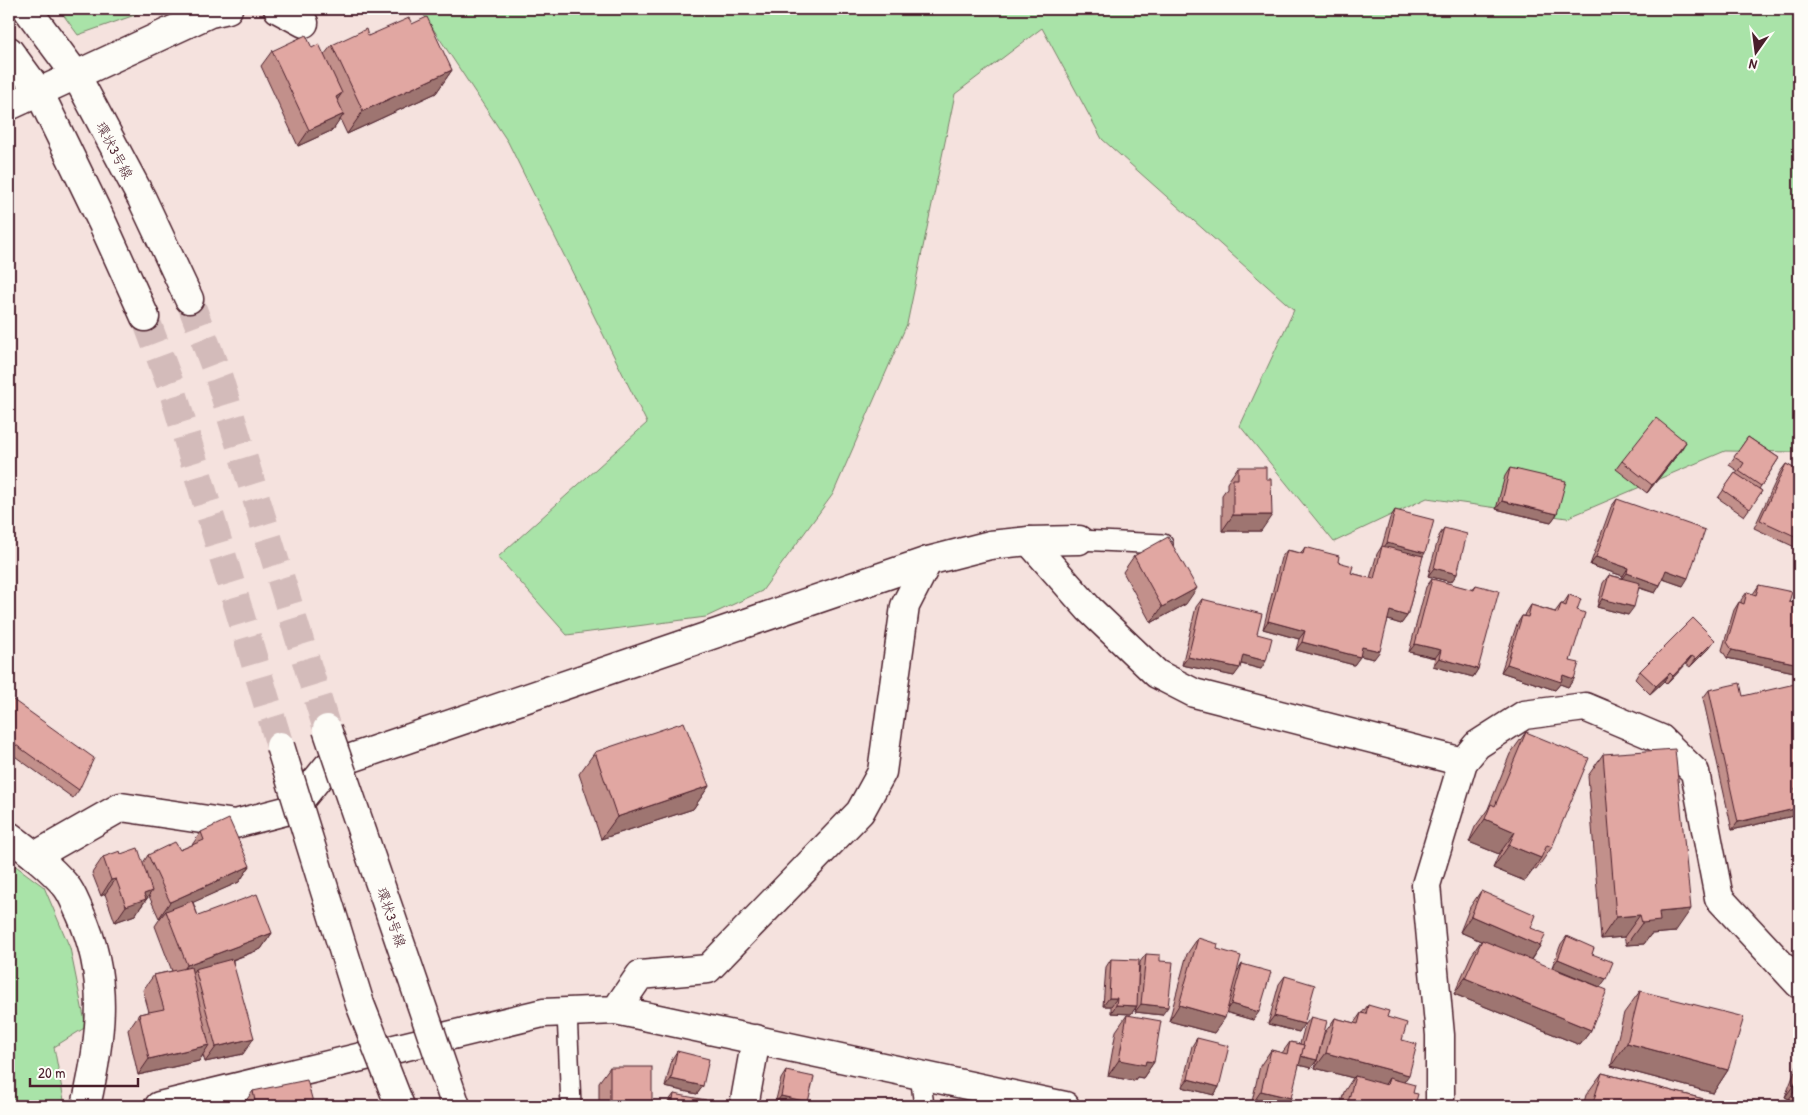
<svg xmlns="http://www.w3.org/2000/svg" width="1808" height="1115" font-family="'Patrick Hand','Klee One',sans-serif">
	<style>
		.green { fill: #a9e3a8; stroke: #7a816a }
		.lines { fill: none; stroke-linecap: round; stroke-linejoin: round }
		.secondary-tunnel { stroke: #d3bbba; stroke-width: 28; stroke-dasharray: 28 14; stroke-linecap: butt }
		.lane-casing { stroke: #4a1f2b; stroke-width: 22 }
		.street-casing { stroke: #4a1f2b; stroke-width: 31 }
		.secondary-casing { stroke: #4a1f2b; stroke-width: 31 }
		.lane { stroke: #fdfcf7; stroke-width: 19 }
		.street { stroke: #fdfcf7; stroke-width: 28 }
		.secondary { stroke: #fdfcf7; stroke-width: 28 }
		.secondary-bridge-casing { stroke: #4a1f2b; stroke-width: 31; stroke-linecap: butt }
		.secondary-bridge { stroke: #fdfcf7; stroke-width: 28 }
		.wall { fill: #c2908b; stroke: #4a1f2b }
		.shaded-wall { fill: #9e7571; stroke: #4a1f2b }
		.building { fill: #e1a7a2; stroke: #4a1f2b }
		.labels { text-anchor: middle; dominant-baseline: central; stroke-width: 5; stroke-linejoin: round; paint-order: stroke }
		.street-label { font-size: 14px; fill: #4a1f2b; stroke: #fdfcf7 }
	</style>
	<rect width="100%" height="100%" fill="#f5e2de"/>
	<filter id="ink" filterUnits="userSpaceOnUse"><feTurbulence type="fractalNoise" baseFrequency=".02" numOctaves="2"/><feDisplacementMap in="SourceGraphic" scale="10" xChannelSelector="R" yChannelSelector="G"/><feConvolveMatrix kernelMatrix="1 2 1 2 8 2 1 2 1" color-interpolation-filters="sRGB"/></filter>
	<g filter="url(#ink)">
		<g class="green">
			<path d="M59,9H152L78,35Z"/>
			<path d="M420,9H1799V452L1725,451L1567,518L1427,498L1334,542L1240,426L1294,310L1102,139L1042,28L955,94L907,324L833,494L762,591L706,617L567,635L498,557L647,423L508,142Z"/>
			<path d="M9,861L44,887L70,948L86,1027L54,1047L64,1100L42,1106H9Z"/>
		</g>
		<g class="lines">
			<g class="secondary-tunnel">
				<path d="M189,299L219,378L327,729"/>
				<path d="M145,317L172,389L280,746"/>
			</g>
			<defs>
				<g id="lane">
					<path d="M1079,540L1163,544"/>
					<path d="M567,1012L571,1106"/>
					<path d="M920,1075L924,1106"/>
				</g>
				<g id="street">
					<path d="M278,9L304,23"/>
					<path d="M9,106L210,13L228,9"/>
					<path d="M1029,541L1089,609L1157,674L1194,693L1463,762"/>
					<path d="M9,836C29,851 50,867 66,886C72,893 76,905 80,913C110,978 101,1039 86,1106"/>
					<path d="M35,856L121,807L235,824L293,809L328,766L928,561L990,545L1029,541L1079,540"/>
					<path d="M159,1106L543,1013L616,1010L640,975L708,969L860,812L882,772L905,606L928,561"/>
					<path d="M744,1106L756,1039"/>
					<path d="M1440,1106V1035L1426,885L1463,762L1477,745L1524,715L1585,707L1661,739L1695,772L1719,898L1799,984"/>
				</g>
				<g id="secondary">
					<path d="M27,9L76,75L142,199L189,299"/>
					<path d="M9,51L39,92L103,224L145,317"/>
					<path d="M616,1010L1065,1106"/>
				</g>
			</defs>
			<use href="#lane" class="lane-casing"/>
			<use href="#street" class="street-casing"/>
			<use href="#secondary" class="secondary-casing"/>
			<use href="#lane" class="lane"/>
			<use href="#street" class="street"/>
			<use href="#secondary" class="secondary"/>
			<defs>
				<g id="secondary-bridge">
					<path d="M327,729L456,1106"/>
					<path d="M280,746L360,1004L400,1106"/>
				</g>
			</defs>
			<use href="#secondary-bridge" class="secondary-bridge-casing"/>
			<use href="#secondary-bridge" class="secondary-bridge"/>
		</g>
		<g class="wall">
			<path d="M412,24L452,70L436,93L347,134L340,119L333,130L298,146L261,66L272,51L312,48L324,55L332,45L368,36Z"/>
			<path d="M1748,437L1779,458L1759,489L1762,491L1744,516L1718,498L1735,473L1736,474L1738,471L1729,465Z"/>
			<path d="M1681,450L1647,493L1616,469L1622,461Z"/>
			<path d="M1786,464L1799,471V549L1754,528L1780,472Z"/>
			<path d="M1238,467L1261,531H1222V495L1227,488V483Z"/>
			<path d="M1510,468L1557,514L1551,522L1496,509L1505,476Z"/>
			<path d="M1617,499L1683,586L1663,579L1660,585L1655,593L1639,588L1628,615L1597,607L1603,583L1609,575L1622,578L1623,576L1590,565L1611,507Z"/>
			<path d="M1395,510L1422,558L1407,616L1401,624L1388,620L1374,659L1360,656L1354,665L1296,650L1299,639L1263,629L1281,558L1287,550L1301,553L1305,547L1338,562L1351,573L1370,578L1377,554L1382,546L1390,518Z"/>
			<path d="M1444,528L1457,574L1451,582L1428,576L1439,536Z"/>
			<path d="M1134,556L1186,604L1151,623L1123,572Z"/>
			<path d="M1432,579L1472,590L1476,585L1478,669L1473,677L1433,666L1435,658L1409,652L1426,587Z"/>
			<path d="M1759,585L1789,602L1799,604V673L1727,658L1722,650L1734,610L1739,602L1741,603V600L1747,592L1753,594Z"/>
			<path d="M1569,595L1577,610L1570,661L1574,679L1568,687L1560,684L1555,690L1501,672L1517,624L1522,616H1525L1526,613L1531,605L1555,612L1561,604H1563Z"/>
			<path d="M1202,599L1257,634L1261,669L1241,664L1234,676L1182,665L1196,607Z"/>
			<path d="M1709,648L1690,667L1686,664L1667,684L1664,681L1650,694L1635,679L1640,671Z"/>
			<path d="M1709,690L1743,696L1796,795L1793,816L1732,830L1703,698Z"/>
			<path d="M9,697L79,790L73,798L9,752Z"/>
			<path d="M1526,732L1552,847L1536,870L1534,869L1525,881L1493,868L1499,854L1469,842L1475,827L1488,809L1510,754Z"/>
			<path d="M595,752L709,786L693,809L601,839L579,774Z"/>
			<path d="M1603,754L1675,932L1651,934L1644,944L1626,945L1624,937L1601,939L1588,776Z"/>
			<path d="M201,832L250,866L239,882L193,902L198,916L272,933L261,949L233,960L243,1054L205,1062L203,1055L199,1061L138,1075L128,1030L139,1014L149,1012L143,990L154,975L172,971L155,926L161,917L159,918L149,896L135,915L115,922L105,894L101,896L92,873L103,857L121,854L143,863L148,855L180,850L192,845Z"/>
			<path d="M1481,891L1531,928L1540,946L1531,960L1591,1030L1580,1045L1454,994L1471,956L1481,941L1460,932L1470,907Z"/>
			<path d="M1567,936L1592,954L1600,987L1552,967L1561,944Z"/>
			<path d="M1198,938L1217,949L1237,972L1242,964L1253,1020L1226,1012L1214,1033L1169,1021L1187,954Z"/>
			<path d="M1146,954L1160,961L1162,1015L1135,1012L1136,1007L1131,1014L1111,1013V1006H1103L1106,967L1111,959L1137,996L1140,962Z"/>
			<path d="M1285,976L1299,1032L1268,1024L1279,984Z"/>
			<path d="M1640,991L1728,1070L1713,1093L1611,1066L1624,1013Z"/>
			<path d="M1368,1005L1387,1017L1402,1040L1404,1082L1413,1093L1415,1105L1417,1106H1340L1344,1092L1353,1078L1315,1068L1324,1034L1335,1018L1354,1023L1361,1013H1362Z"/>
			<path d="M1127,1015L1154,1062L1143,1078L1137,1077L1134,1081L1108,1076L1116,1031Z"/>
			<path d="M1311,1017L1317,1060L1311,1068L1299,1065L1285,1106H1251L1260,1066L1271,1050L1282,1053L1290,1042L1300,1044L1305,1025Z"/>
			<path d="M1197,1038L1219,1087L1214,1095L1182,1087L1192,1046Z"/>
			<path d="M677,1051L703,1086L697,1094L665,1087L672,1059Z"/>
			<path d="M1799,1061V1106H1787L1789,1099L1785,1097Z"/>
			<path d="M610,1067L652,1106H599V1082Z"/>
			<path d="M786,1071L808,1102L805,1106H785L775,1104L781,1079Z"/>
			<path d="M1602,1073L1731,1106H1583L1586,1095Z"/>
			<path d="M253,1091L314,1106H242Z"/>
			<path d="M674,1094L705,1106H668V1102Z"/>
		</g>
		<g class="shaded-wall">
			<path d="M452,70L436,93L347,134L363,111Z"/>
			<path d="M342,93L331,109L336,97Z"/>
			<path d="M344,114L333,130L298,146L309,130Z"/>
			<path d="M1686,442L1681,450L1647,493L1652,485Z"/>
			<path d="M1502,501L1557,514L1551,522L1496,509Z"/>
			<path d="M1233,515H1272L1261,531H1222Z"/>
			<path d="M1387,543L1425,553L1420,561L1381,551Z"/>
			<path d="M1596,557L1628,568L1623,576L1590,565Z"/>
			<path d="M1434,568L1457,574L1451,582L1428,576Z"/>
			<path d="M1666,570L1688,578L1683,586L1660,578Z"/>
			<path d="M1627,573L1660,585L1655,593L1621,581Z"/>
			<path d="M1197,588L1186,604L1151,623L1162,607Z"/>
			<path d="M1602,599L1634,607L1628,615L1597,607Z"/>
			<path d="M1390,611L1407,616L1401,624L1385,619Z"/>
			<path d="M1268,621L1305,631L1299,639L1263,629Z"/>
			<path d="M1715,640L1709,648L1690,667L1696,659Z"/>
			<path d="M1302,642L1360,657L1354,665L1296,650Z"/>
			<path d="M1415,644L1441,650L1435,658L1409,652Z"/>
			<path d="M1362,647L1380,651L1374,659L1357,655Z"/>
			<path d="M1732,650L1799,664V673L1727,658Z"/>
			<path d="M1243,655L1266,661L1261,669L1238,663Z"/>
			<path d="M1692,656L1686,664L1667,684L1673,676Z"/>
			<path d="M1188,657L1240,668L1234,676L1182,665Z"/>
			<path d="M1439,658L1478,669L1473,677L1433,666Z"/>
			<path d="M1507,664L1563,675L1574,679L1568,687L1560,684L1555,690L1501,672Z"/>
			<path d="M1670,673L1664,681L1650,694L1656,686Z"/>
			<path d="M709,786L693,809L601,839L617,817Z"/>
			<path d="M1799,787V794L1789,796L1795,788Z"/>
			<path d="M1799,808L1793,816L1732,830L1738,822Z"/>
			<path d="M1485,819L1515,832L1499,854L1469,842Z"/>
			<path d="M1509,845L1541,858L1525,881L1493,868Z"/>
			<path d="M250,866L239,882L167,914L166,911L161,917L159,918L170,902Z"/>
			<path d="M116,879L105,894L101,896L111,880Z"/>
			<path d="M152,891L135,915L115,922L126,906L144,894Z"/>
			<path d="M1691,909L1675,932L1651,934L1644,944L1626,945L1642,923L1659,912Z"/>
			<path d="M1640,915L1624,937L1601,939L1616,917Z"/>
			<path d="M1471,916L1540,946L1529,962L1460,932Z"/>
			<path d="M272,933L261,949L197,973L195,969L191,975L176,981L187,965Z"/>
			<path d="M1558,959L1606,979L1600,987L1552,967Z"/>
			<path d="M1465,978L1591,1030L1580,1045L1454,994Z"/>
			<path d="M1109,998H1117L1111,1006H1103Z"/>
			<path d="M1141,1004L1168,1007L1162,1015L1135,1012Z"/>
			<path d="M1231,1004L1259,1012L1253,1020L1225,1012Z"/>
			<path d="M1116,1005L1137,1006L1131,1014L1111,1013Z"/>
			<path d="M1179,1005L1225,1018L1214,1033L1169,1021Z"/>
			<path d="M1274,1016L1304,1024L1299,1032L1268,1024Z"/>
			<path d="M254,1038L243,1054L205,1062L216,1047Z"/>
			<path d="M1627,1043L1728,1070L1713,1093L1611,1066Z"/>
			<path d="M209,1045L199,1061L138,1075L149,1059Z"/>
			<path d="M1326,1053L1409,1075L1398,1090L1387,1085L1389,1078L1384,1086L1355,1076L1353,1078L1315,1068Z"/>
			<path d="M1300,1056L1317,1060L1311,1068L1294,1064Z"/>
			<path d="M1119,1060L1146,1061L1154,1062L1143,1078L1137,1077L1134,1081L1108,1076Z"/>
			<path d="M671,1079L703,1086L697,1094L665,1087Z"/>
			<path d="M1188,1079L1219,1087L1214,1095L1182,1087Z"/>
			<path d="M1796,1082L1799,1083V1085L1789,1099L1785,1097Z"/>
			<path d="M1261,1091L1291,1098L1285,1106H1251Z"/>
			<path d="M781,1096L808,1102L805,1106H785L775,1104Z"/>
			<path d="M1796,1097L1799,1098V1106H1789Z"/>
		</g>
		<g class="building">
			<path d="M427,17L452,70L363,111L332,45L366,29L368,36L409,18L412,24Z"/>
			<path d="M306,35L312,48L319,44L342,93L336,97L344,114L309,130L272,51Z"/>
			<path d="M1656,418L1686,442L1652,485L1622,461Z"/>
			<path d="M1748,437L1779,458L1761,486L1739,471L1744,463L1734,457Z"/>
			<path d="M1786,464L1799,471V538L1760,520Z"/>
			<path d="M1238,467H1266V479H1271L1272,515H1233V479H1238Z"/>
			<path d="M1510,468L1566,481L1557,514L1502,501Z"/>
			<path d="M1735,473L1762,491L1750,509L1723,490Z"/>
			<path d="M1617,499L1705,530L1688,578L1666,570L1660,585L1627,573L1628,568L1596,557Z"/>
			<path d="M1395,510L1434,520L1425,553L1387,543Z"/>
			<path d="M1444,528L1467,534L1457,574L1434,568Z"/>
			<path d="M1168,537L1197,588L1162,607L1134,556Z"/>
			<path d="M1382,546L1423,556L1407,616L1390,611L1380,651L1362,647L1360,657L1302,642L1305,631L1268,621L1287,550L1303,554L1305,547L1339,556L1338,562L1353,566L1351,573L1374,579Z"/>
			<path d="M1609,575L1640,583L1634,607L1602,599Z"/>
			<path d="M1432,579L1474,590L1476,585L1499,591L1478,669L1439,658L1441,650L1415,644Z"/>
			<path d="M1759,585L1792,592L1789,602L1799,604V664L1732,650L1727,642L1739,602L1744,604L1747,592L1756,595Z"/>
			<path d="M1569,595L1581,599L1577,610L1585,613L1570,661L1579,663L1574,679L1563,675L1561,682L1507,664L1522,616L1528,617L1531,605L1558,613L1561,604L1566,606Z"/>
			<path d="M1202,599L1262,614L1257,634L1272,638L1266,661L1243,655L1240,668L1188,657Z"/>
			<path d="M1693,618L1715,640L1696,659L1692,656L1673,676L1670,673L1656,686L1640,671Z"/>
			<path d="M1740,683L1743,696L1799,683V787L1795,788L1799,808L1738,822L1709,690Z"/>
			<path d="M9,697L94,758L79,790L9,740Z"/>
			<path d="M684,722L709,786L617,817L595,752Z"/>
			<path d="M1526,732L1589,758L1552,847L1547,845L1541,858L1509,845L1515,832L1485,819L1491,804L1495,806Z"/>
			<path d="M1675,749L1691,909L1659,912L1660,921L1642,923L1640,915L1616,917L1603,754Z"/>
			<path d="M229,819L250,866L170,902L148,855L175,842L180,850L204,840L201,832Z"/>
			<path d="M138,848L152,891L144,894L146,899L126,906L116,879L111,880L103,857L120,851L121,854Z"/>
			<path d="M1481,891L1536,915L1531,928L1546,934L1540,946L1471,916Z"/>
			<path d="M257,894L272,933L187,965L166,911L192,901L198,916Z"/>
			<path d="M1567,936L1594,948L1592,954L1613,962L1606,979L1558,959Z"/>
			<path d="M1198,938L1218,944L1217,949L1241,956L1225,1018L1179,1005Z"/>
			<path d="M1482,940L1607,990L1591,1030L1465,978Z"/>
			<path d="M1146,954L1160,955V961L1173,962L1168,1007L1141,1004Z"/>
			<path d="M232,959L254,1038L216,1047L195,969Z"/>
			<path d="M1111,959L1139,960L1137,1006L1116,1005L1117,998H1109Z"/>
			<path d="M1242,964L1271,972L1259,1012L1231,1004Z"/>
			<path d="M191,967L209,1045L149,1059L139,1014L164,1009L154,975Z"/>
			<path d="M1285,976L1315,985L1304,1024L1274,1016Z"/>
			<path d="M1640,991L1744,1017L1728,1070L1627,1043Z"/>
			<path d="M1368,1005L1389,1011L1387,1017L1407,1023L1402,1040L1417,1044L1409,1075L1326,1053L1335,1018L1358,1024L1361,1013L1366,1014Z"/>
			<path d="M1127,1015L1161,1021L1154,1062L1146,1061L1145,1065L1119,1060Z"/>
			<path d="M1311,1017L1327,1021L1317,1060L1301,1056L1304,1045H1303Z"/>
			<path d="M1197,1038L1229,1046L1219,1087L1188,1079Z"/>
			<path d="M1290,1042L1304,1045L1291,1098L1261,1091L1271,1050L1287,1054Z"/>
			<path d="M677,1051L709,1059L703,1086L671,1079Z"/>
			<rect x="610" y="1067" width="42" height="39"/>
			<path d="M786,1071L814,1077L808,1102L781,1096Z"/>
			<path d="M1602,1073L1731,1106H1592Z"/>
			<path d="M1799,1074V1083L1796,1082Z"/>
			<path d="M1355,1076L1387,1085L1389,1078L1415,1085L1413,1093L1418,1094L1415,1105L1417,1106H1347Z"/>
			<path d="M307,1080L314,1106H256L253,1091Z"/>
			<path d="M1799,1086V1098L1796,1097Z"/>
			<path d="M674,1094L706,1100L705,1106H672Z"/>
			<path d="M239,1102L240,1106H223Z"/>
			<path d="M204,1103V1106H191Z"/>
		</g>
	</g>
	<g class="labels">
		<g class="street-label">
			<text transform="translate(115 150) rotate(62)">環状3号線</text>
			<text transform="translate(392 917) rotate(71)">環状3号線</text>
		</g>
	</g>
	<rect width="1808" height="1115" fill="none" stroke="#fdfcf7" stroke-width="30"/>
	<rect x="15" y="15" width="1778" height="1085" fill="none" stroke="#4a1f2b" stroke-width="2" filter="url(#ink)"/>
	<g transform="translate(1756 52) rotate(194)" stroke="#fdfcf7" stroke-width="4" paint-order="stroke">
	<path d="M0-4L9 19L0 12L-9 19Z" fill="#4a1f2b"/>
	<text y="-8" font-size="14" font-weight="bold" text-anchor="middle" fill="#4a1f2b">N</text>
	</g>
	<path d="M30 1078v8h108v-8" fill="none" stroke="#4a1f2b" stroke-width="2.5"/>
	<text x="38" y="1078" font-size="15" fill="#4a1f2b" stroke="#fdfcf7" stroke-width="4" paint-order="stroke">20 m</text>
</svg>
